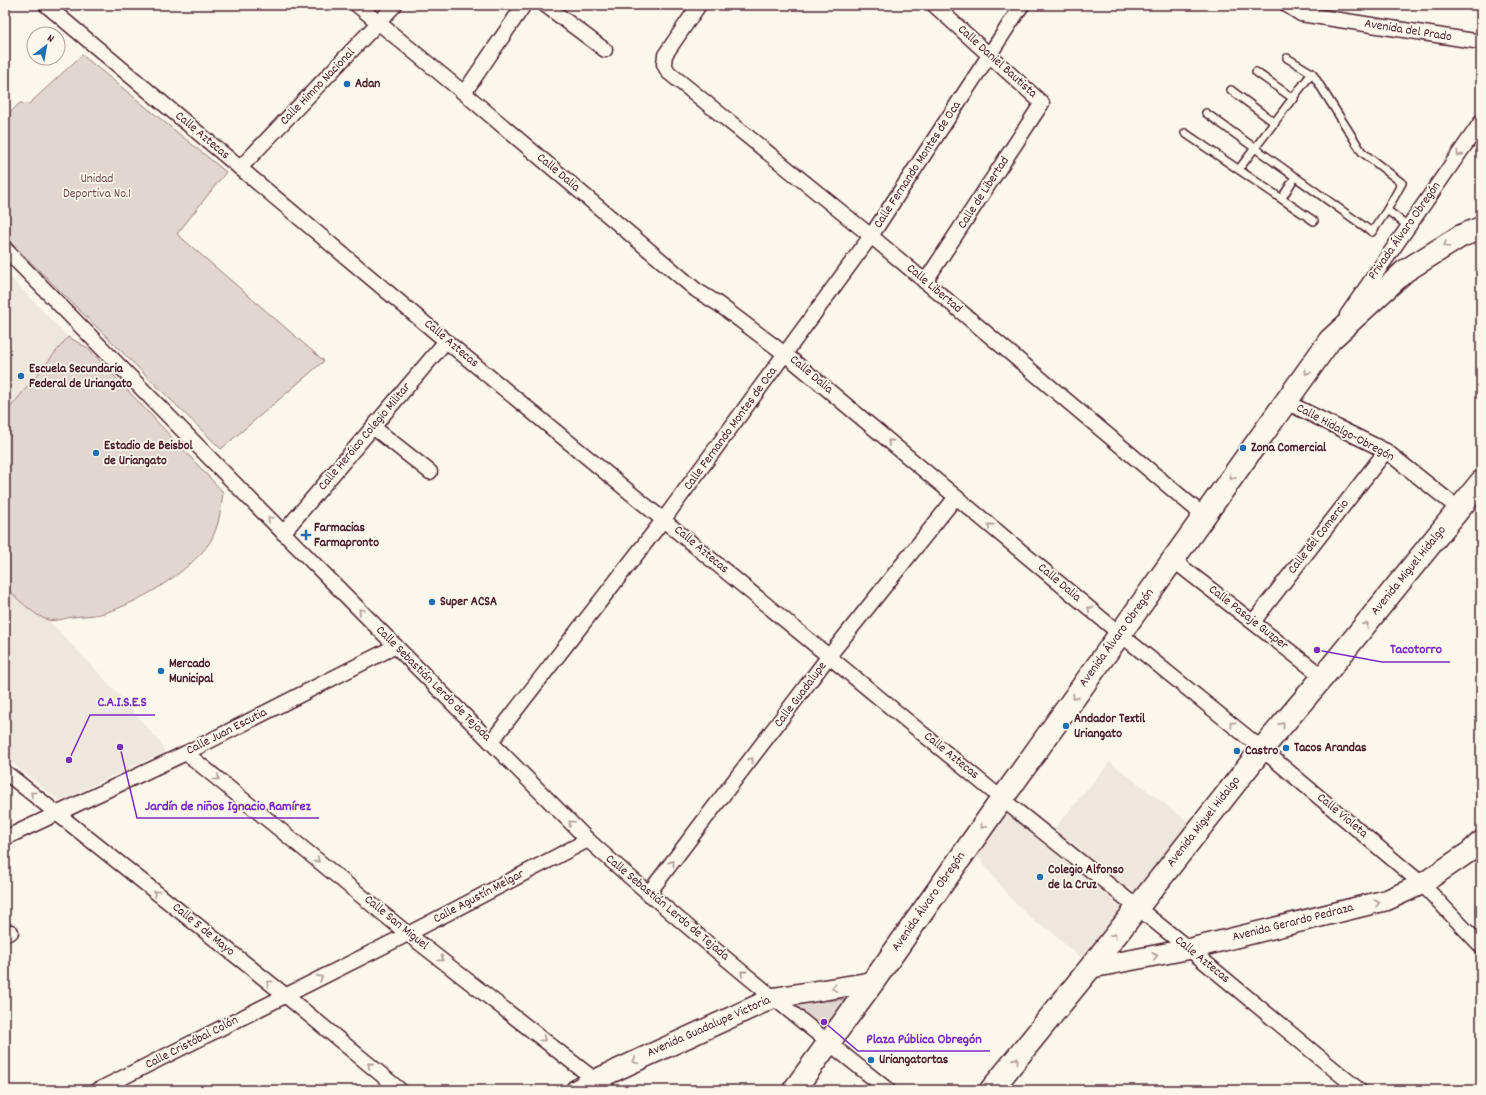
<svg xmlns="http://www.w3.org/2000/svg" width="1486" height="1095" font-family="Dekko,sans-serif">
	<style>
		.built { fill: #eee7de }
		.green { fill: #e2d7d0; stroke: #967b7e }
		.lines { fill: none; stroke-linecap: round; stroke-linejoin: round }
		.lane-casing { stroke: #4a1f2b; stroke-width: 10 }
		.street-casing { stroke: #4a1f2b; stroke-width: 17 }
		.secondary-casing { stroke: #4a1f2b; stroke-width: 23 }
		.primary-casing { stroke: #4a1f2b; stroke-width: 25 }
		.lane { stroke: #fbf7ec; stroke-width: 7 }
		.street { stroke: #fbf7ec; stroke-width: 14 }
		.secondary { stroke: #fbf7ec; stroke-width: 20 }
		.primary { stroke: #fbf7ec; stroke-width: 22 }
		.oneway { stroke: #ab9695 }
		.poi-dot { fill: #1f6fb2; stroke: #fbf7ec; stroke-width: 1.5 }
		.labels { text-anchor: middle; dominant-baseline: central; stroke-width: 3.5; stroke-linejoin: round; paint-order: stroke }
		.street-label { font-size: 13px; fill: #4a1f2b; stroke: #fbf7ec }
		.poi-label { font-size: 13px; font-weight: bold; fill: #4a1f2b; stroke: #fbf7ec; text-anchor: start }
		.park-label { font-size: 13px; fill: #704d54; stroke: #fbf7ec }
		.leader { fill: none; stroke: #7b2cbf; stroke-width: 1.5 }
		.callout-dot { fill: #7b2cbf; stroke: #fbf7ec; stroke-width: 1.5 }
		.callout-label { font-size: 14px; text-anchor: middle; font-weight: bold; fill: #7b2cbf; stroke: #fbf7ec; stroke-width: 3.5; stroke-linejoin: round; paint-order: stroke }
	</style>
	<rect width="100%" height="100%" fill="#fbf7ec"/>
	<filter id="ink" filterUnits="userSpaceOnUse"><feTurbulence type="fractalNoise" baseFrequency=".025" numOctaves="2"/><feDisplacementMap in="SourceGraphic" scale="8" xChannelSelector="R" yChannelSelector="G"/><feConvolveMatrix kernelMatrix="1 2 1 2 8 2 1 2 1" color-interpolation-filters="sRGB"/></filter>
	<g filter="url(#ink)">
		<g class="built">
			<path d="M5,272L68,337L5,414Z"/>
			<path d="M5,587L28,608L49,621L101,675L160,742L165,752L97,783L61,802L5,757Z"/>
			<path d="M1110,762L1190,823L1134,892L1054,829Z"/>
			<path d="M1004,811L1125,907L1084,960L1062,942L1051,931L1036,923L1012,900L975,853Z"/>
		</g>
		<g class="green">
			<path d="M82,55L226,172L177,234L324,361L221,449L5,237V117L20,103L29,104Z"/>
			<path d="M68,337L88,348L223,492C221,509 219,527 210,542C191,571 133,607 100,614C91,616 81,616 72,617C66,618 54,622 48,620C34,616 16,597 5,587V414Z"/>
			<path d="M856,999L828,1035L789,1002Z"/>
		</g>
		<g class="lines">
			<defs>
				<g id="lane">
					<path d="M1256,72L1294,99"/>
					<path d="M1231,90L1275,123"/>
					<path d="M1206,113L1372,232L1387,210L1402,183L1362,152L1312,73L1287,58"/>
					<path d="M1185,133L1314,221"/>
					<path d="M1239,169L1312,73"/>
					<path d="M1282,198L1295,177"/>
					<path d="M1387,210L1408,226"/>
				</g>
				<g id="street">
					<path d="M46,5L446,341L1002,799L1189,949L1359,1090"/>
					<path d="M357,5L464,93L696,290L717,303L785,354L1120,634L1262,749L1422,884L1481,946"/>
					<path d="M545,5L605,50"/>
					<path d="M699,5L665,55L664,64L668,72L871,236L1204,516"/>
					<path d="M1287,5L1301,14L1481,42"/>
					<path d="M464,93L524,5"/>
					<path d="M240,168L395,5"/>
					<path d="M5,249L241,490L588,840C685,927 786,1009 888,1090"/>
					<path d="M925,282L1042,103L934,5"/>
					<path d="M1347,315L1481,122"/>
					<path d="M1286,402L1386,451L1459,509"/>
					<path d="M373,427L430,472"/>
					<path d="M283,533L446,341"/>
					<path d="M1173,560L1323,677"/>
					<path d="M1253,622L1386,451"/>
					<path d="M491,742L664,519L871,236L1022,5"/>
					<path d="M186,753L408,934L608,1090"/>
					<path d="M5,772L285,995L400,1090"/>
					<path d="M5,838L186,753L396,646"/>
					<path d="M648,894L829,656L956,497"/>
					<path d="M5,934L11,932"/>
					<path d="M98,1090L408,934L588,840"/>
				</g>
				<g id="secondary">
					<path d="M1090,968L1189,949L1387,900L1422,884L1469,852L1481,841"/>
					<path d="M576,1090L595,1080L773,998L873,982"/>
				</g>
				<g id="primary">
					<path d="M794,1090L873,982L1002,799L1330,340L1405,271L1461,236L1481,228"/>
					<path d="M991,1090L1090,968L1262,749L1323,677L1481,482"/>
				</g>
			</defs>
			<use href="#lane" class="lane-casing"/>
			<use href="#street" class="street-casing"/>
			<use href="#secondary" class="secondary-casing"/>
			<use href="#primary" class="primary-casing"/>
			<use href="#lane" class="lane"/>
			<use href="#street" class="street"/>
			<use href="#secondary" class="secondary"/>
			<use href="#primary" class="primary"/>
		</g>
		<defs><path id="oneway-chevron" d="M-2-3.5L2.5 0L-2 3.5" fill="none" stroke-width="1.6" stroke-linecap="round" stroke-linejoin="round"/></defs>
		<g class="oneway">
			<use href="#oneway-chevron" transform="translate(1459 154) rotate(125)"/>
			<use href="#oneway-chevron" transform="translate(1446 245) rotate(150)"/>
			<use href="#oneway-chevron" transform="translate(1307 372) rotate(125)"/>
			<use href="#oneway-chevron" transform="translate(890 442) rotate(-140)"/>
			<use href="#oneway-chevron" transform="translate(1232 477) rotate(126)"/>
			<use href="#oneway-chevron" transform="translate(270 519) rotate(-135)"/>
			<use href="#oneway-chevron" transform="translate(990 526) rotate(-140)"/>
			<use href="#oneway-chevron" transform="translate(1090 609) rotate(-140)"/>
			<use href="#oneway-chevron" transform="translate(361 611) rotate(-135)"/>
			<use href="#oneway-chevron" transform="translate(1366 625) rotate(-51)"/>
			<use href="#oneway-chevron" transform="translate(1075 697) rotate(126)"/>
			<use href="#oneway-chevron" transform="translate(1232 724) rotate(-141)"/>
			<use href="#oneway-chevron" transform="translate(1282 725) rotate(-50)"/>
			<use href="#oneway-chevron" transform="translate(751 760) rotate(-53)"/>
			<use href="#oneway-chevron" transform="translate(217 778) rotate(39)"/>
			<use href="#oneway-chevron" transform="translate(33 794) rotate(-141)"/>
			<use href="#oneway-chevron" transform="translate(571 823) rotate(-135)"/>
			<use href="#oneway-chevron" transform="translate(983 826) rotate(125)"/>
			<use href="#oneway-chevron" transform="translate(317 860) rotate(39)"/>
			<use href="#oneway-chevron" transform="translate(672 863) rotate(-53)"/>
			<use href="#oneway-chevron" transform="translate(156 893) rotate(-141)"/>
			<use href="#oneway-chevron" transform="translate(1377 903) rotate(-14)"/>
			<use href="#oneway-chevron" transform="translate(1114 936) rotate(-52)"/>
			<use href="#oneway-chevron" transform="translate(1155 956) rotate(-11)"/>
			<use href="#oneway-chevron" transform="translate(441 959) rotate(38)"/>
			<use href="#oneway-chevron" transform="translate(743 973) rotate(-140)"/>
			<use href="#oneway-chevron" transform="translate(320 978) rotate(-27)"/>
			<use href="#oneway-chevron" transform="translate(269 983) rotate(-141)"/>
			<use href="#oneway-chevron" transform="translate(834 988) rotate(171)"/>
			<use href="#oneway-chevron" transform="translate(543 1039) rotate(38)"/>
			<use href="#oneway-chevron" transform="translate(1016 1060) rotate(-51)"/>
			<use href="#oneway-chevron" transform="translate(635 1061) rotate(155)"/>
			<use href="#oneway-chevron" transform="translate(370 1065) rotate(-140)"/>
		</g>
	</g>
	<g class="poi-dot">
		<circle cx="347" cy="84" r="4"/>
		<circle cx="21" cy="376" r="4"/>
		<circle cx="1243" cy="448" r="4"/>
		<circle cx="96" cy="453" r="4"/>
		<path d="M304 529h4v4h4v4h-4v4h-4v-4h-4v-4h4z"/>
		<circle cx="432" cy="602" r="4"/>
		<circle cx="161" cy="671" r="4"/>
		<circle cx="1066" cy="726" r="4"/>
		<circle cx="1286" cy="748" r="4"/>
		<circle cx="1237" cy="751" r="4"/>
		<circle cx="1040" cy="877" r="4"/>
		<circle cx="871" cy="1060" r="4"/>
	</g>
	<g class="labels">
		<g class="street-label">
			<text transform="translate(1408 31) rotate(9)">Avenida del Prado</text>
			<text transform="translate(997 62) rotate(42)">Calle Daniel Bautista</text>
			<text transform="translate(318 87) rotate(-46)">Calle Himno Nacional</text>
			<text transform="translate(202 136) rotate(40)">Calle Aztecas</text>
			<text transform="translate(918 165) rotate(-57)">Calle Fernando Montes de Oca</text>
			<text transform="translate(558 173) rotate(40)">Calle Dalia</text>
			<text transform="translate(984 193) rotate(-57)">Calle de Libertad</text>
			<text transform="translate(1405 231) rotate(-55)">Privada Álvaro Obregón</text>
			<text transform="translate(934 289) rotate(40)">Calle Libertad</text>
			<text transform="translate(451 344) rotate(40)">Calle Aztecas</text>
			<text transform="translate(811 375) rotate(40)">Calle Dalia</text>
			<text transform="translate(731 429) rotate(-54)">Calle Fernando Montes de Oca</text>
			<text transform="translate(1345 433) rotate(28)">Calle Hidalgo-Obregón</text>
			<text transform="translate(365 437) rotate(-50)">Calle Heróico Colegio Militar</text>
			<text transform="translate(1319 537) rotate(-52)">Calle del Comercio</text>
			<text transform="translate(701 550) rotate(40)">Calle Aztecas</text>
			<text transform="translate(1409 571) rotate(-51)">Avenida Miguel Hidalgo</text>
			<text transform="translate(1059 583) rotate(40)">Calle Dalia</text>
			<text transform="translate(1248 618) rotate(38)">Calle Pasaje Guzper</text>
			<text transform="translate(1117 638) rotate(-54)">Avenida Álvaro Obregón</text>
			<text transform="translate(433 684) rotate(45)">Calle Sebastián Lerdo de Tejada</text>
			<text transform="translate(801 695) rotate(-53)">Calle Guadalupe</text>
			<text transform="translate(227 732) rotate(-27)">Calle Juan Escutia</text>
			<text transform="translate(951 756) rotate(39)">Calle Aztecas</text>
			<text transform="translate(1342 816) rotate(40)">Calle Violeta</text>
			<text transform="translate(1204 822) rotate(-52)">Avenida Miguel Hidalgo</text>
			<text transform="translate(479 897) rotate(-28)">Calle Agustín Melgar</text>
			<text transform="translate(929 902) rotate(-55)">Avenida Álvaro Obregón</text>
			<text transform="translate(667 908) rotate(40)">Calle Sebastián Lerdo de Tejada</text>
			<text transform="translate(396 923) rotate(39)">Calle San Miguel</text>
			<text transform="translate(1293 923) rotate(-14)">Avenida Gerardo Pedraza</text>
			<text transform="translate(203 930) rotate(39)">Calle 5 de Mayo</text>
			<text transform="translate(1202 960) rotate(39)">Calle Aztecas</text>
			<text transform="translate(709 1027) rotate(-24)">Avenida Guadalupe Victoria</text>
			<text transform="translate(192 1043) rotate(-27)">Calle Cristóbal Colón</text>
		</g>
		<g class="poi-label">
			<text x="355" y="84">Adan</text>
			<text x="29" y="369">Escuela Secundaria<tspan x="29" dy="15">Federal de Uriangato</tspan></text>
			<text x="104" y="446">Estadio de Beisbol<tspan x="104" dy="15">de Uriangato</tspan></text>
			<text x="1251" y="448">Zona Comercial</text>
			<text x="314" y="528">Farmacias<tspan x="314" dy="15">Farmapronto</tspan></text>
			<text x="440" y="602">Super ACSA</text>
			<text x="169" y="664">Mercado<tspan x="169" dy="15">Municipal</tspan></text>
			<text x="1074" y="719">Andador Textil<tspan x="1074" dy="15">Uriangato</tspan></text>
			<text x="1294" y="748">Tacos Arandas</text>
			<text x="1245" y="751">Castro</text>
			<text x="1048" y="870">Colegio Alfonso<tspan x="1048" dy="15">de la Cruz</tspan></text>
			<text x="879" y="1060">Uriangatortas</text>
		</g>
		<g class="park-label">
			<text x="97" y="179">Unidad<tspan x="97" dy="15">Deportiva No.1</tspan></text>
		</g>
	</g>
	<path class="leader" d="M1317 650L1382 662H1450M69 760L90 715H155M120 747L137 818H319M824 1022L858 1051H990"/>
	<g class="callout-dot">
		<circle cx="1317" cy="650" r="4"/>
		<circle cx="69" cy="760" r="4"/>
		<circle cx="120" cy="747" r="4"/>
		<circle cx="824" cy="1022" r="4"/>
	</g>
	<g class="callout-label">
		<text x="1416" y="653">Tacotorro</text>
		<text x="122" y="706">C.A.I.S.E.S</text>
		<text x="228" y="810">Jardín de niños Ignacio Ramírez</text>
		<text x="924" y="1043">Plaza Pública Obregón</text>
	</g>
	<rect width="1486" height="1095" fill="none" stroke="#fbf7ec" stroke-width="20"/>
	<rect x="10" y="10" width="1466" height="1075" fill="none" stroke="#4a1f2b" stroke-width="1.5" filter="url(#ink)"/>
	<g transform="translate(46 46) rotate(31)"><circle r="19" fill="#fbf7ec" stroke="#b4a19f"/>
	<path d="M0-3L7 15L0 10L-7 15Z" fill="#1f6fb2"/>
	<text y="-6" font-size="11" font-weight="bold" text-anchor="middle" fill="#4a1f2b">N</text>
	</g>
</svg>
